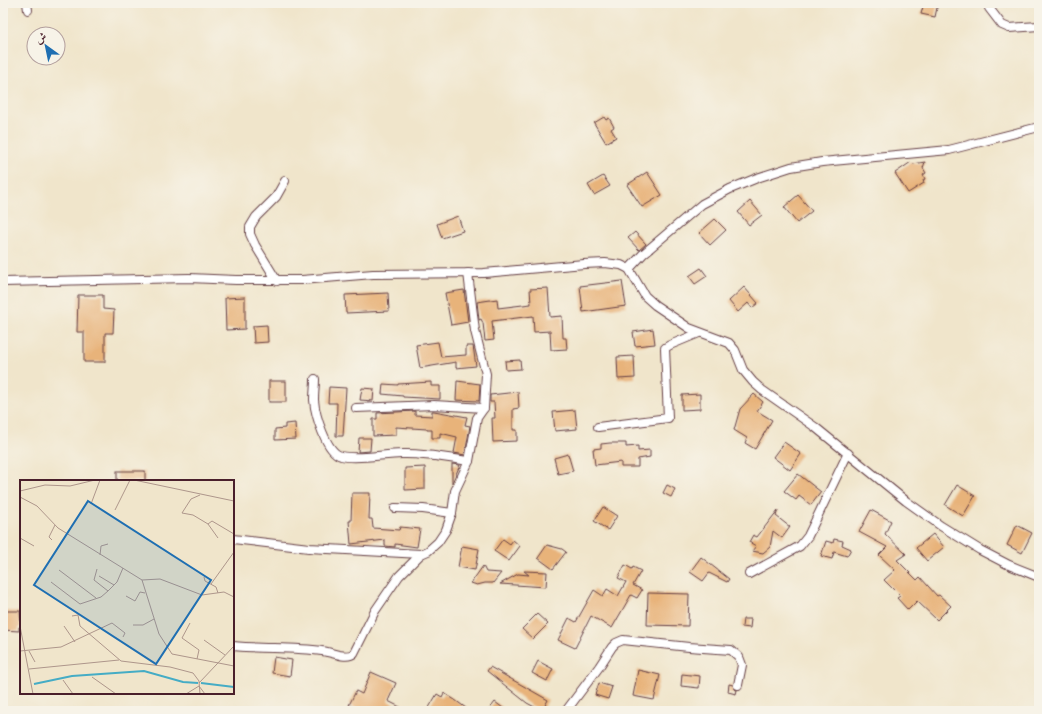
<svg xmlns="http://www.w3.org/2000/svg" width="1042" height="714" font-family="'EB Garamond',Amiri,serif">
	<style>
		.building { fill: #e8b37a }
		.lines { fill: none; stroke-linecap: round; stroke-linejoin: round }
		.street-casing { stroke: #633d43; stroke-width: 10 }
		.street { stroke: #fff; stroke-width: 8 }
		.inset-river { fill: none; stroke: #45acc5; stroke-width: 2 }
		.inset-road { fill: none; stroke: #ae968b; stroke-width: 1 }
		.view { fill: #1f6fb2; fill-opacity: 0.15; stroke: #1f6fb2; stroke-width: 2 }
		.inset-edge { fill: none; stroke: #4a1f2b; stroke-width: 2 }
	</style>
	<rect width="100%" height="100%" fill="#f7f3e8"/>
	<filter id="ink" filterUnits="userSpaceOnUse"><feTurbulence type="fractalNoise" baseFrequency=".025" numOctaves="2"/><feDisplacementMap in="SourceGraphic" scale="8" xChannelSelector="R" yChannelSelector="G"/><feConvolveMatrix kernelMatrix="1 2 1 2 8 2 1 2 1" color-interpolation-filters="sRGB"/></filter>
	<filter id="wash" filterUnits="userSpaceOnUse"><feTurbulence type="fractalNoise" baseFrequency=".012" numOctaves="4" result="noise"/><feDisplacementMap in="SourceGraphic" scale="16" xChannelSelector="R" yChannelSelector="G"/><feGaussianBlur stdDeviation="0.9" result="paint"/><feColorMatrix in="noise" values="0 0 0 0 0 0 0 0 0 0 0 0 0 0 0 0 0 1.4 0 .05"/><feComposite in="paint" operator="in"/></filter>
	<g filter="url(#wash)">
		<rect width="100%" height="100%" fill="#f0e5cb"/>
		<g id="blocks">
			<g class="building">
				<path d="M924,3H938L935,17L921,14Z"/>
				<path d="M604,117L606,120L609,118L614,127L611,129L616,137L606,143L594,123Z"/>
				<path d="M911,162L913,164L925,162L923,168L926,173L923,175L925,179L923,180L924,183L908,193L895,173Z"/>
				<path d="M647,172L662,195L642,207L627,185Z"/>
				<path d="M603,176L610,186L594,195L588,185Z"/>
				<path d="M798,195L812,211L797,223L784,207Z"/>
				<path d="M750,201L762,215L749,225L738,212Z"/>
				<path d="M458,216L463,231L442,238L437,224Z"/>
				<path d="M715,219L726,230L710,245L699,233Z"/>
				<path d="M635,232L646,244L639,250L628,238Z"/>
				<path d="M701,268L707,276L695,284L689,276Z"/>
				<path d="M622,281L626,306L583,312L580,286Z"/>
				<path d="M744,287L758,303L752,308L748,303L738,312L729,301Z"/>
				<path d="M548,288L550,317L562,316L563,338H566L567,349L551,350L550,331L534,332L533,316L492,321L494,340L485,341L483,323L481,319L479,320L477,302L497,299L498,308L531,304L530,289Z"/>
				<path d="M464,290L468,322L451,325L445,293Z"/>
				<path d="M388,293L389,311L346,313L345,295Z"/>
				<path d="M78,295H103V309L114,310L113,333H105V362H84V332H77Z"/>
				<path d="M245,297V329L226,330L225,298Z"/>
				<path d="M267,325L268,342L254,343L253,326Z"/>
				<path d="M653,329L655,344L635,346L633,332Z"/>
				<path d="M438,342L441,357L466,355V346H473L476,366L456,368V362L420,368L416,345Z"/>
				<path d="M634,356L635,378L618,379L617,357Z"/>
				<path d="M520,360L521,369L506,370L505,361Z"/>
				<rect x="269" y="381" width="17" height="21"/>
				<path d="M457,381L480,384L479,401L456,400Z"/>
				<path d="M431,382V386H440V399L403,397V396L382,394L383,384L398,385V384Z"/>
				<path d="M329,387L346,388L343,436H336L337,403H328Z"/>
				<path d="M362,388L374,389L373,401L360,400Z"/>
				<path d="M518,392L519,408L513,409V430H517V441L493,442L492,418H495L494,402H490V395Z"/>
				<path d="M700,394V409L682,410V395Z"/>
				<path d="M754,394L763,402L757,411L772,420L755,449L745,443L747,438L734,430L740,409Z"/>
				<path d="M575,410L577,429L555,431L553,412Z"/>
				<path d="M415,411V415L432,416V411H434L467,417L465,425L470,426L465,455L454,453L457,437L440,433V438H432V430H427V429L396,427V435L373,436V419H377V413Z"/>
				<path d="M295,423L296,439L275,440V429L285,428V424Z"/>
				<path d="M359,438H371L370,451L358,452Z"/>
				<path d="M784,442L801,454L790,470L773,457Z"/>
				<path d="M610,443H626V447L638,446V451L650,450V457L638,459V467H621V462L595,465L593,449L601,448V444Z"/>
				<path d="M568,454L573,471L558,474L554,458Z"/>
				<path d="M452,464L460,465L452,483Z"/>
				<path d="M425,467V489L405,490V468Z"/>
				<rect x="117" y="471" width="28" height="10"/>
				<path d="M798,474L821,492L811,505L799,496L796,500L784,491Z"/>
				<path d="M667,485L675,489L671,497L663,493Z"/>
				<path d="M957,485L975,496L963,516L945,505Z"/>
				<path d="M352,493H370L369,519H372L373,528L399,530L400,527L420,529L417,547L395,544V547L385,546V540L351,544L349,521H351Z"/>
				<path d="M603,507L617,516L608,530L594,521Z"/>
				<path d="M778,510L776,516L790,527L782,538L773,531L770,547L763,553L752,551L756,546L749,542L753,535L757,537Z"/>
				<path d="M871,510L891,521L885,534L906,554L897,560L917,580L920,577L937,596L939,595L951,606L937,620L917,601L908,610L897,598L900,596L884,580L895,570L879,555L887,547L859,532Z"/>
				<path d="M1017,525L1032,533L1022,553L1007,545Z"/>
				<path d="M933,534L944,547L927,561L916,548Z"/>
				<path d="M503,539L510,544L513,540L520,546L509,561L494,551Z"/>
				<path d="M834,539L843,541L842,545L851,549L847,556L834,552L832,559L821,556L826,541L833,543Z"/>
				<path d="M547,545L562,549L566,552L553,569L538,558Z"/>
				<path d="M462,546L479,549L475,570L458,567Z"/>
				<path d="M701,557L729,579L727,582L709,573L703,581L690,572Z"/>
				<path d="M625,565L632,569L633,567L641,571L633,585L642,590L637,598L631,595L612,628L591,616L575,648L558,640L569,618L576,622L594,590L603,596L607,589L618,596L626,582L618,578Z"/>
				<path d="M483,566L486,572L501,573L493,583H485L477,585L471,583Z"/>
				<path d="M524,571L547,572L546,587L500,584L518,574L529,575Z"/>
				<path d="M648,593L689,594L688,626L647,625Z"/>
				<path d="M3,611H20L21,627H19V631L3,630Z"/>
				<path d="M537,614L548,624L533,639L522,629Z"/>
				<path d="M743,619H751L750,628L742,627Z"/>
				<path d="M274,657L292,660L290,676L272,673Z"/>
				<path d="M538,661L553,669L547,681L532,673Z"/>
				<path d="M490,667L548,700L542,711L527,703L487,671Z"/>
				<path d="M638,670L660,675L654,700L633,696Z"/>
				<path d="M371,672L396,683L388,701L408,711H362L349,705L356,691L362,694Z"/>
				<path d="M682,674L700,676L699,688L681,686Z"/>
				<path d="M599,683L612,687L608,699L595,695Z"/>
				<path d="M729,684L733,685L734,689L737,690L736,694L728,692Z"/>
				<path d="M444,693L455,700L470,711H427L437,694L442,697Z"/>
				<path d="M495,702L507,711H488Z"/>
			</g>
		</g>
	</g>
	<g filter="url(#ink)">
		<use href="#blocks" fill-opacity="0" stroke="#633d43" stroke-width="1"/>
		<g class="lines">
			<defs>
				<g id="street">
					<path d="M27,3L28,10"/>
					<path d="M989,8L1002,25L1009,28L1039,26"/>
					<path d="M629,269L645,296L655,305L689,328L729,343L735,350L743,370L753,382L762,390L815,427L906,501L941,526L980,550L1009,565L1039,577"/>
					<path d="M277,281L255,245L250,234V227L256,217L276,197L285,181"/>
					<path d="M3,282L189,278L236,280H302L373,274L484,273L584,264L605,263L621,265L629,269L643,254L702,204L730,189L757,178L791,167L822,162L949,150L1039,127"/>
					<path d="M315,379C315,386 314,393 314,400C315,414 326,452 341,456C358,460 384,454 402,454C424,453 447,458 469,461"/>
					<path d="M356,408L434,405L484,408"/>
					<path d="M598,427L668,418L665,348L670,345L699,333"/>
					<path d="M395,508L423,509L452,513"/>
					<path d="M233,539L309,548L421,554"/>
					<path d="M749,574L800,546L808,536L848,453"/>
					<path d="M233,646C263,649 293,647 322,651C332,652 347,660 354,653L375,611L399,576L421,554L428,551L438,542L446,530L452,513L455,491L469,461L477,418L484,408L486,374L475,331L468,273"/>
					<path d="M566,711L599,667L612,647L616,643L623,640L689,647L731,650L739,657L742,665L738,685"/>
				</g>
			</defs>
			<use href="#street" class="street-casing"/>
			<use href="#street" class="street"/>
		</g>
	</g>
	<g transform="translate(20 480)">
		<rect width="214" height="214" fill="#f0e5cb"/>
		<path class="inset-river" d="M181,203L214,207M14,204L52,196L124,191L163,202L178,203"/>
		<path class="inset-road" d="M114,0L214,21M0,11L25,5L50,6L75,0M180,15L171,19L162,33L173,35L188,44L192,41L214,54M0,17L17,26L38,48L122,100L140,99L182,115L204,112L214,117M71,24L80,0M95,30L110,0M188,44L198,58M0,58L14,66M32,60L29,57L35,45M80,75L81,66L88,64M77,89L74,100L88,111M39,90L76,118M79,96L94,105M184,97L185,101L196,107L198,113M122,100L139,154L152,174L214,186M31,102L60,124L81,117L88,111L97,102L103,88M191,104L214,72M106,116L115,121L120,112L125,113M52,136L58,135L60,146L101,181L150,187L173,193L179,201L180,214M170,143L162,158L179,170L177,179M113,145H123L134,139M0,146L13,214M44,146L55,162M184,160L205,175M0,171L41,167L92,143L105,153L103,157M9,171L15,182M9,189L99,180M72,197L96,214M43,200L53,214M179,203L214,166M166,214L179,206L185,214"/>
		<path class="view" d="M68,21L191,100L136,184L14,105Z"/>
		<rect width="214" height="214" class="inset-edge"/>
	</g>
	<rect width="1042" height="714" fill="none" stroke="#f7f3e8" stroke-width="16"/>
	<g transform="translate(46 46) rotate(327)"><circle r="19" fill="#f7f3e8" stroke="#b29e9c"/>
	<path d="M0-3L7 15L0 10L-7 15Z" fill="#1f6fb2"/>
	<text y="-6" font-size="11" font-weight="bold" text-anchor="middle" fill="#4a1f2b">ش</text>
	</g>
</svg>
